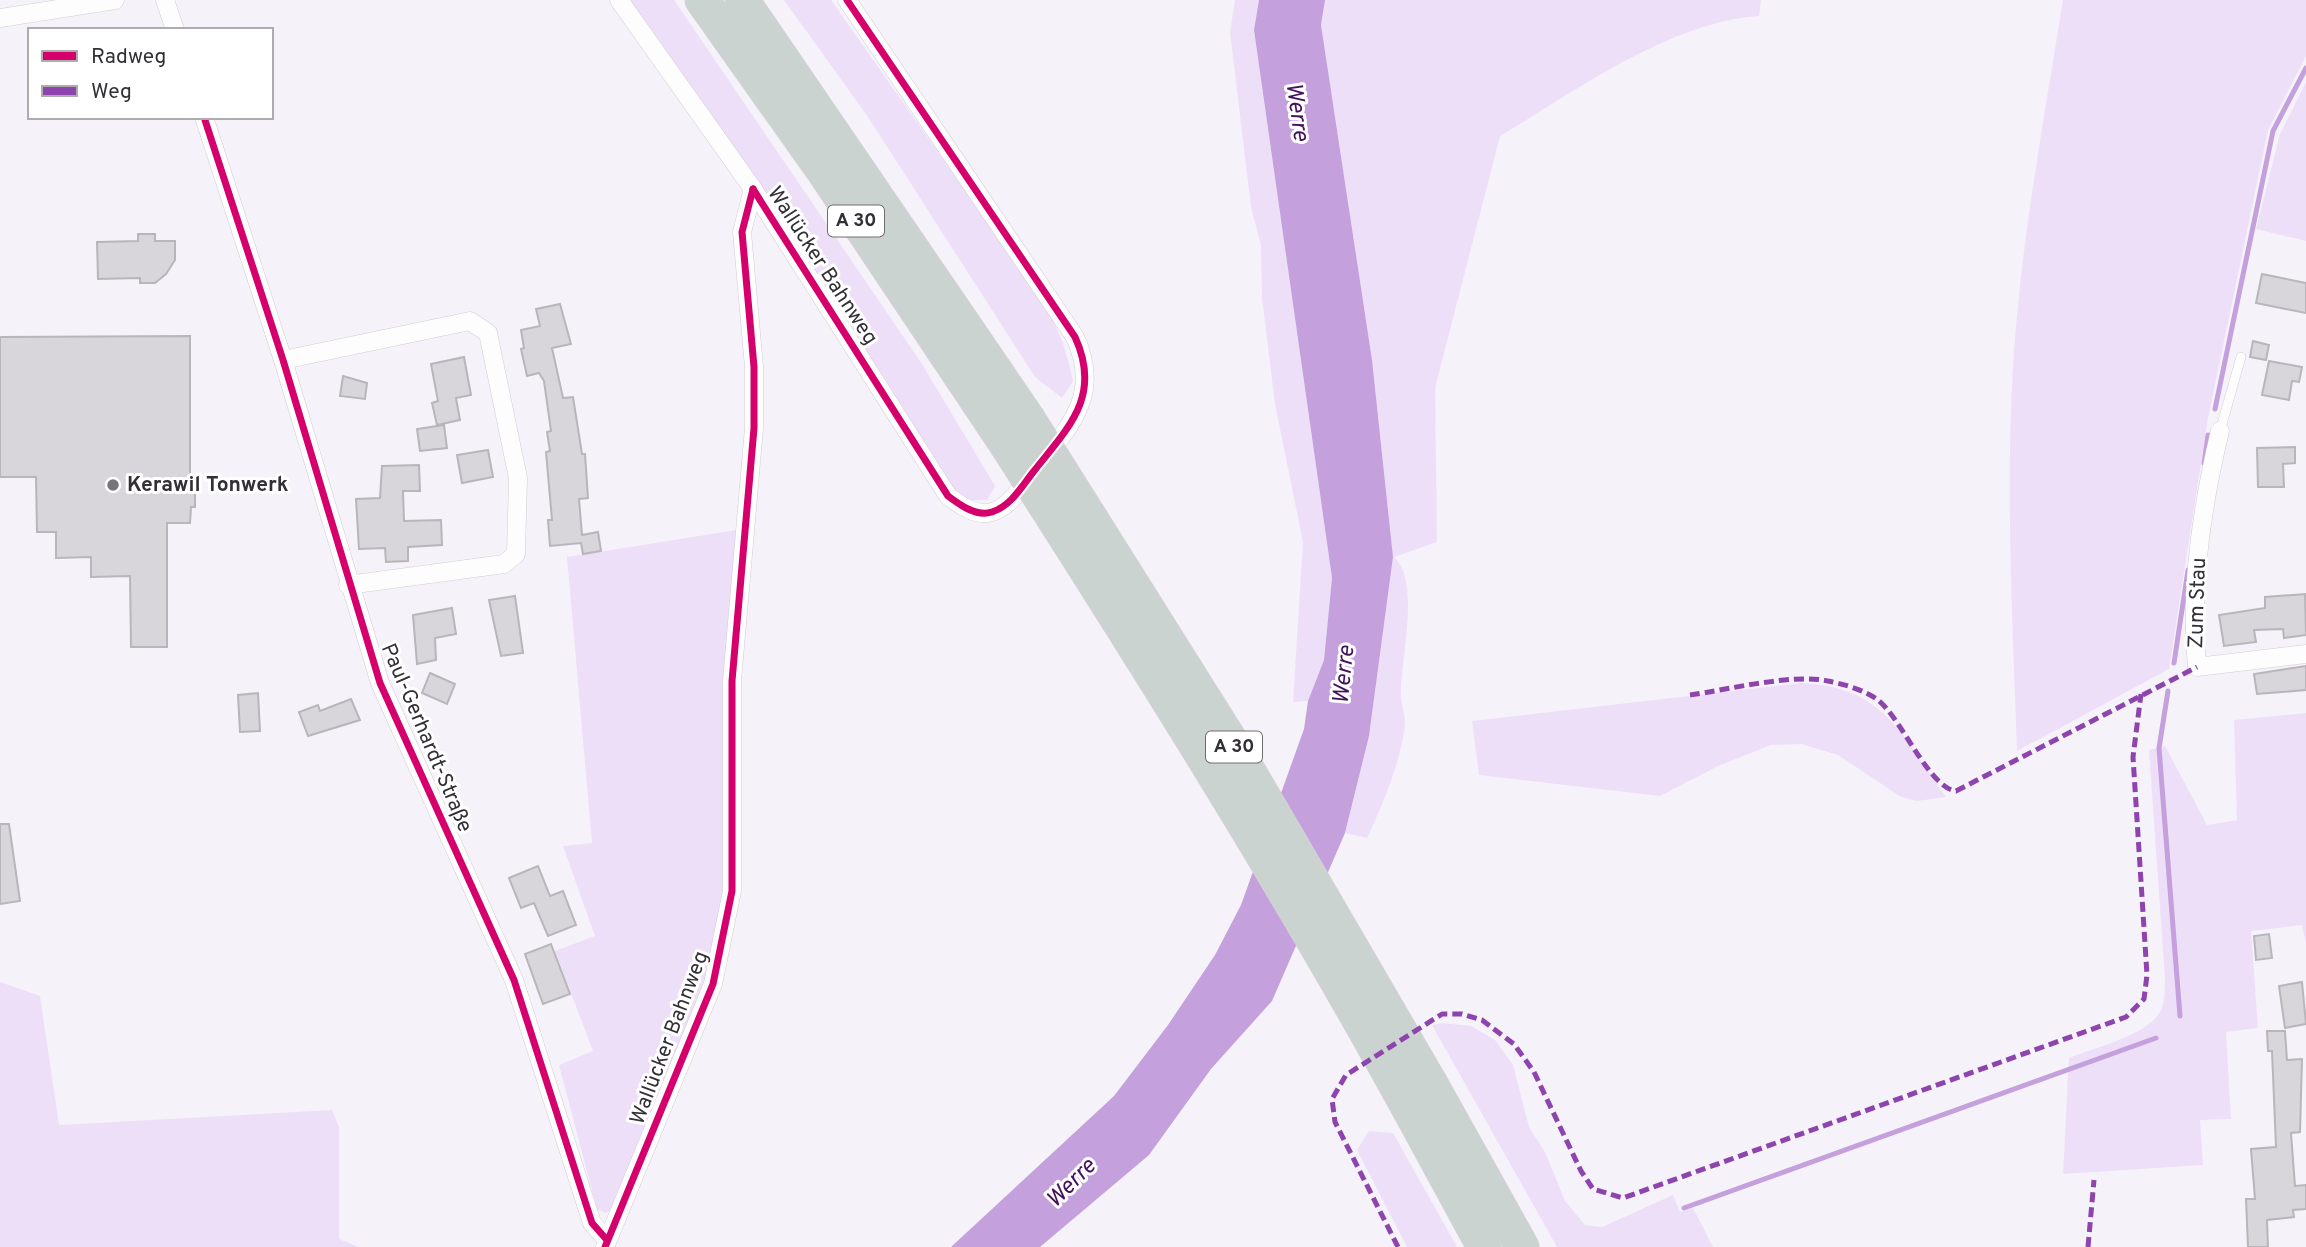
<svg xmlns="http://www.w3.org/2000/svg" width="2306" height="1247" font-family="Overpass,sans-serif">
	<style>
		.green { fill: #eddff8 }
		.water { fill: #c4a0dc }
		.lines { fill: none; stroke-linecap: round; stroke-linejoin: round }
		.stream { stroke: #c4a0dc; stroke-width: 5 }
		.building { fill: #d8d5db; stroke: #b8b5bb; stroke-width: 2 }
		.service-casing { stroke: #d0cdd3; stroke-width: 10 }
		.minor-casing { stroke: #d0cdd3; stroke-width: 19 }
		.motorway-casing { stroke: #d3d1d5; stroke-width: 35 }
		.service { stroke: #fefdfe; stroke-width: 9 }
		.minor { stroke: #fefdfe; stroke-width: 18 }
		.motorway { stroke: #cbd3d0; stroke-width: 33 }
		.motorway-bridge-casing { stroke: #d3d1d5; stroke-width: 35; stroke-linecap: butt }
		.motorway-bridge { stroke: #cbd3d0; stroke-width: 33 }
		.quiet { stroke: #8e44ad; stroke-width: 5; stroke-dasharray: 10 5; stroke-linecap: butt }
		.cycleway-casing { stroke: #fff; stroke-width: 11 }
		.cycleway { stroke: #d6006c; stroke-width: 7 }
		.poi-dot { fill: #77737a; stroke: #fff; stroke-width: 2.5 }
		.labels { text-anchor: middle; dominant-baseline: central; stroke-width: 6; stroke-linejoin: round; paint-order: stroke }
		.shield { fill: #fff; stroke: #706d72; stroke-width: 2 }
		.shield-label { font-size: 19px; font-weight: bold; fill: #322f35 }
		.street-label { font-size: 21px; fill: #322f35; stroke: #fff }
		.poi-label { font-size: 21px; font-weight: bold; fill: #322f35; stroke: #fff; text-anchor: start }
		.water-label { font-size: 23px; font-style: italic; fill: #44125d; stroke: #fff }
	</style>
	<rect width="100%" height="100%" fill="#f6f2fa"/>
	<g class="green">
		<path d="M625,0H674L922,364L995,486L987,500H964L951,490Z"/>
		<path d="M784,0H831L1035,290C1057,326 1064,339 1073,381L1062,398L1035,377L868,117Z"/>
		<path d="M1235,0H1259L1254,30L1332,578L1324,660L1308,701L1293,702L1303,542L1275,404L1262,298L1261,246L1251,207L1230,32Z"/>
		<path d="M1325,0H1761L1759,16C1669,22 1576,91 1500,136L1435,388L1437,542L1394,557C1422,582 1399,664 1401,699C1402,708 1406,717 1405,726C1400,763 1383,804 1367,838L1345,833L1369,736L1393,557L1372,360L1321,25Z"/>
		<path d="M2063,0H2306V56L2268,130L2208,418L2169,669L2017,751C2012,603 2003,453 2018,305C2028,203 2047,101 2063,0Z"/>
		<path d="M2306,82V241L2256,229L2280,134Z"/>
		<path d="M743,529L724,891L709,972L617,1207L605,1213L597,1209L559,1065L593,1051L555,951L595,936L563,846L592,843L567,557Z"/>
		<path d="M1801,683C1886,687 1901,735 1946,797L1917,801L1901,797L1838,755L1801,744L1771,745L1718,766L1660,796L1479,775L1472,721Z"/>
		<path d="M2306,713V944L2302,925L2251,931L2258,1028L2226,1032L2231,1119L2200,1120L2203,1165L2063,1174L2069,1058C2093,1048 2148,1035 2160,1012C2165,1002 2165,990 2165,979L2149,750L2165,746L2207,825L2237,820L2234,720Z"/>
		<path d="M0,982L40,996L59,1125L332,1110L339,1127V1239L359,1247H0Z"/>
		<path d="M1442,1023L1471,1026L1495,1040L1513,1065L1529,1127L1545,1152L1565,1201L1585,1225L1602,1227L1673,1195L1680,1212L1693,1208L1713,1247H1557L1432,1025Z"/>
		<path d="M1369,1131L1393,1133L1457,1247H1407L1357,1150Z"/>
	</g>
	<path class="water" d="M1259,0H1325L1321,25L1372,360L1393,557L1369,736L1345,833L1272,1001L1211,1069L1149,1155L1040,1247H951L1114,1096L1168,1025L1215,955L1241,905L1304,729L1308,701L1324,660L1332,578L1254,30Z"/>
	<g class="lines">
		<g class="stream">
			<path d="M2215,409L2273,131L2306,68"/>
			<path d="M2204,463L2208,435"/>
			<path d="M2174,663L2188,570"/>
			<path d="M2168,691L2159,748L2180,1016"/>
			<path d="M1684,1208L2156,1038"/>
		</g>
	</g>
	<g class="building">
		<path d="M138,234H155V241H175V260L166,274L155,283H140V278L98,279L97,242L138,241Z"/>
		<path d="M2262,274L2306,283V313L2256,303Z"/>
		<path d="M560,304L571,344L552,348L563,398L573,397L582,454H585L588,498L579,499L582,535L598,532L601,551L583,554L581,543L550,546L548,520H552L546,452L550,451L547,432L551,431L544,381L539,373L527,376L521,349L524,348L521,330L540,326L536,309Z"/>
		<path d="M190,336V492H195V507H191L190,523H167V647H131L130,576L91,577V557L56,558V532H37L36,477H0V337Z"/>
		<path d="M2253,341L2269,345L2266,360L2250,357Z"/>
		<path d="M464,357L471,395L456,398L460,420L437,425L432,403L438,401L431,364Z"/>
		<path d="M2269,361L2302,367L2299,382L2292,381L2289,400L2262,395Z"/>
		<path d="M343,376L367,383L365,399L340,396Z"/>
		<path d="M444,425L447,448L420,451L417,429Z"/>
		<path d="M2295,447V463L2283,464L2284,487H2258L2257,448Z"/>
		<path d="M488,450L493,477L462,483L457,455Z"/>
		<path d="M419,465L420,491H403L404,521L441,520L442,545L408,547V561L386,562L385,548L359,549L356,499L380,498L382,466Z"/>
		<path d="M2305,594L2306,635L2284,638L2283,629L2254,630L2256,642L2224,646L2219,615L2265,608V597Z"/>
		<path d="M515,596L523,653L501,656L489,600Z"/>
		<path d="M452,608L456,634L435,638L436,660L417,664L413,615Z"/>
		<path d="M2306,666V690L2257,694L2254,674Z"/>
		<path d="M430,673L455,684L447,704L422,693Z"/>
		<path d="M258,693L260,731L240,732L238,695Z"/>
		<path d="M351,699L360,720L308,736L299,712L318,705L320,711Z"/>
		<path d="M0,824H9L20,901L0,904Z"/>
		<path d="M538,866L550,896L563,891L576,925L548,936L534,903L521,908L509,878Z"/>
		<path d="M2269,934L2272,958L2256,960L2254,936Z"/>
		<path d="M551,944L570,994L543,1004L525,954Z"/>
		<path d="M2302,982L2306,1024L2285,1028L2279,986Z"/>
		<path d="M2267,1031H2285L2287,1060L2302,1059L2300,1132L2291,1133L2295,1186L2306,1185V1209L2293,1210L2294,1217L2267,1220L2268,1247H2248L2246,1199H2255L2251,1149L2276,1147L2272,1051H2268Z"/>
	</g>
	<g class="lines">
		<defs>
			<path id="service" d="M2220,431L2241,357"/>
			<g id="minor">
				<path d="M165,0L175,30"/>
				<path d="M619,0L753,189L948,496C960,505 976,517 992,512C1011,506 1022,486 1034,471C1069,427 1102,396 1075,337L847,0"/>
				<path d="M0,18L115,0"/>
				<path d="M204,117L283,360L380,683L514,980L592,1223L607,1240"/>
				<path d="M283,360L470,321L488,333L518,478L516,554L504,564L348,585"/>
				<path d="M2220,431C2202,506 2189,589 2197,667L2306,654"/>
				<path d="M605,1247L713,984L732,891V681L754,428V367L742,232L753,189"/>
			</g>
			<g id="motorway">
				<path d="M702,0L824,172L1006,444"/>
				<path d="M742,0L1027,417"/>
				<path d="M1431,1084L1522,1247"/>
				<path d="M1410,1111L1484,1247"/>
			</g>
		</defs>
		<use href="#service" class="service-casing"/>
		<use href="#minor" class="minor-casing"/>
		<use href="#motorway" class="motorway-casing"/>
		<use href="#service" class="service"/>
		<use href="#minor" class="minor"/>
		<use href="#motorway" class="motorway"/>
		<defs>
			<g id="motorway-bridge">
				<path d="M1027,417L1234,746L1431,1084"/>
				<path d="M1006,444C1146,663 1285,883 1410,1111"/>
			</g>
		</defs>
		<use href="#motorway-bridge" class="motorway-bridge-casing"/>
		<use href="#motorway-bridge" class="motorway-bridge"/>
		<g class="quiet">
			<path d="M1690,695C1727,690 1793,673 1828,681C1843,684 1865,690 1878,700C1902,719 1929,788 1956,791L2197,667"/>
			<path d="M1398,1247L1335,1122L1332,1099L1346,1075L1442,1014H1462L1482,1020L1514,1044L1534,1072L1581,1171L1593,1189L1623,1198L2126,1017L2144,999L2147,975L2133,757L2141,694"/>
			<path d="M2088,1247L2094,1180"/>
		</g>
		<defs>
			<g id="cycleway">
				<path d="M204,117L283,360L380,683L514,980L592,1223L607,1240"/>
				<path d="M753,189L948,496C960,505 976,517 992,512C1011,506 1022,486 1034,471C1069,427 1102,396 1075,337L847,0"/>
				<path d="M605,1247L713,984L732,891V681L754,428V367L742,232L753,189"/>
			</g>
		</defs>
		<use href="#cycleway" class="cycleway-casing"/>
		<use href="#cycleway" class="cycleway"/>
	</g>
	<circle class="poi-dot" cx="113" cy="485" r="7"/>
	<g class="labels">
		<g class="shield">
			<rect x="828" y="205.5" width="56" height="31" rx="5"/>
			<rect x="1206" y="731.5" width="56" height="31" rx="5"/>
		</g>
		<g class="shield-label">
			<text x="856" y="221">A 30</text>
			<text x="1234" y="747">A 30</text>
		</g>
		<g class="street-label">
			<text transform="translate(822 266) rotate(57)">Wallücker Bahnweg</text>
			<text transform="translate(2198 603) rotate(-88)">Zum Stau</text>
			<text transform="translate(426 738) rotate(67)">Paul-Gerhardt-Straße</text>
			<text transform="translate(670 1038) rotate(-69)">Wallücker Bahnweg</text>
		</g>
		<g class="poi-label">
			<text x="127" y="485">Kerawil Tonwerk</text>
		</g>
		<g class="water-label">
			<text transform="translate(1296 112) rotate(82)">Werre</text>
			<text transform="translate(1345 675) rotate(-84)">Werre</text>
			<text transform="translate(1072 1184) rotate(-45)">Werre</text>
		</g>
	</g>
	<rect x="28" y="28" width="245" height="91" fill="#ffffff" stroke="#adacae" stroke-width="2"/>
	<rect x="42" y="51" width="35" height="10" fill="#d6006c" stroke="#adacae" stroke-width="2"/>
	<text x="91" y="63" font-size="21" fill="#322f35">Radweg</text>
	<rect x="42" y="86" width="35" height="10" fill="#8e44ad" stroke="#adacae" stroke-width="2"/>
	<text x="91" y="98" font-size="21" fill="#322f35">Weg</text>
</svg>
